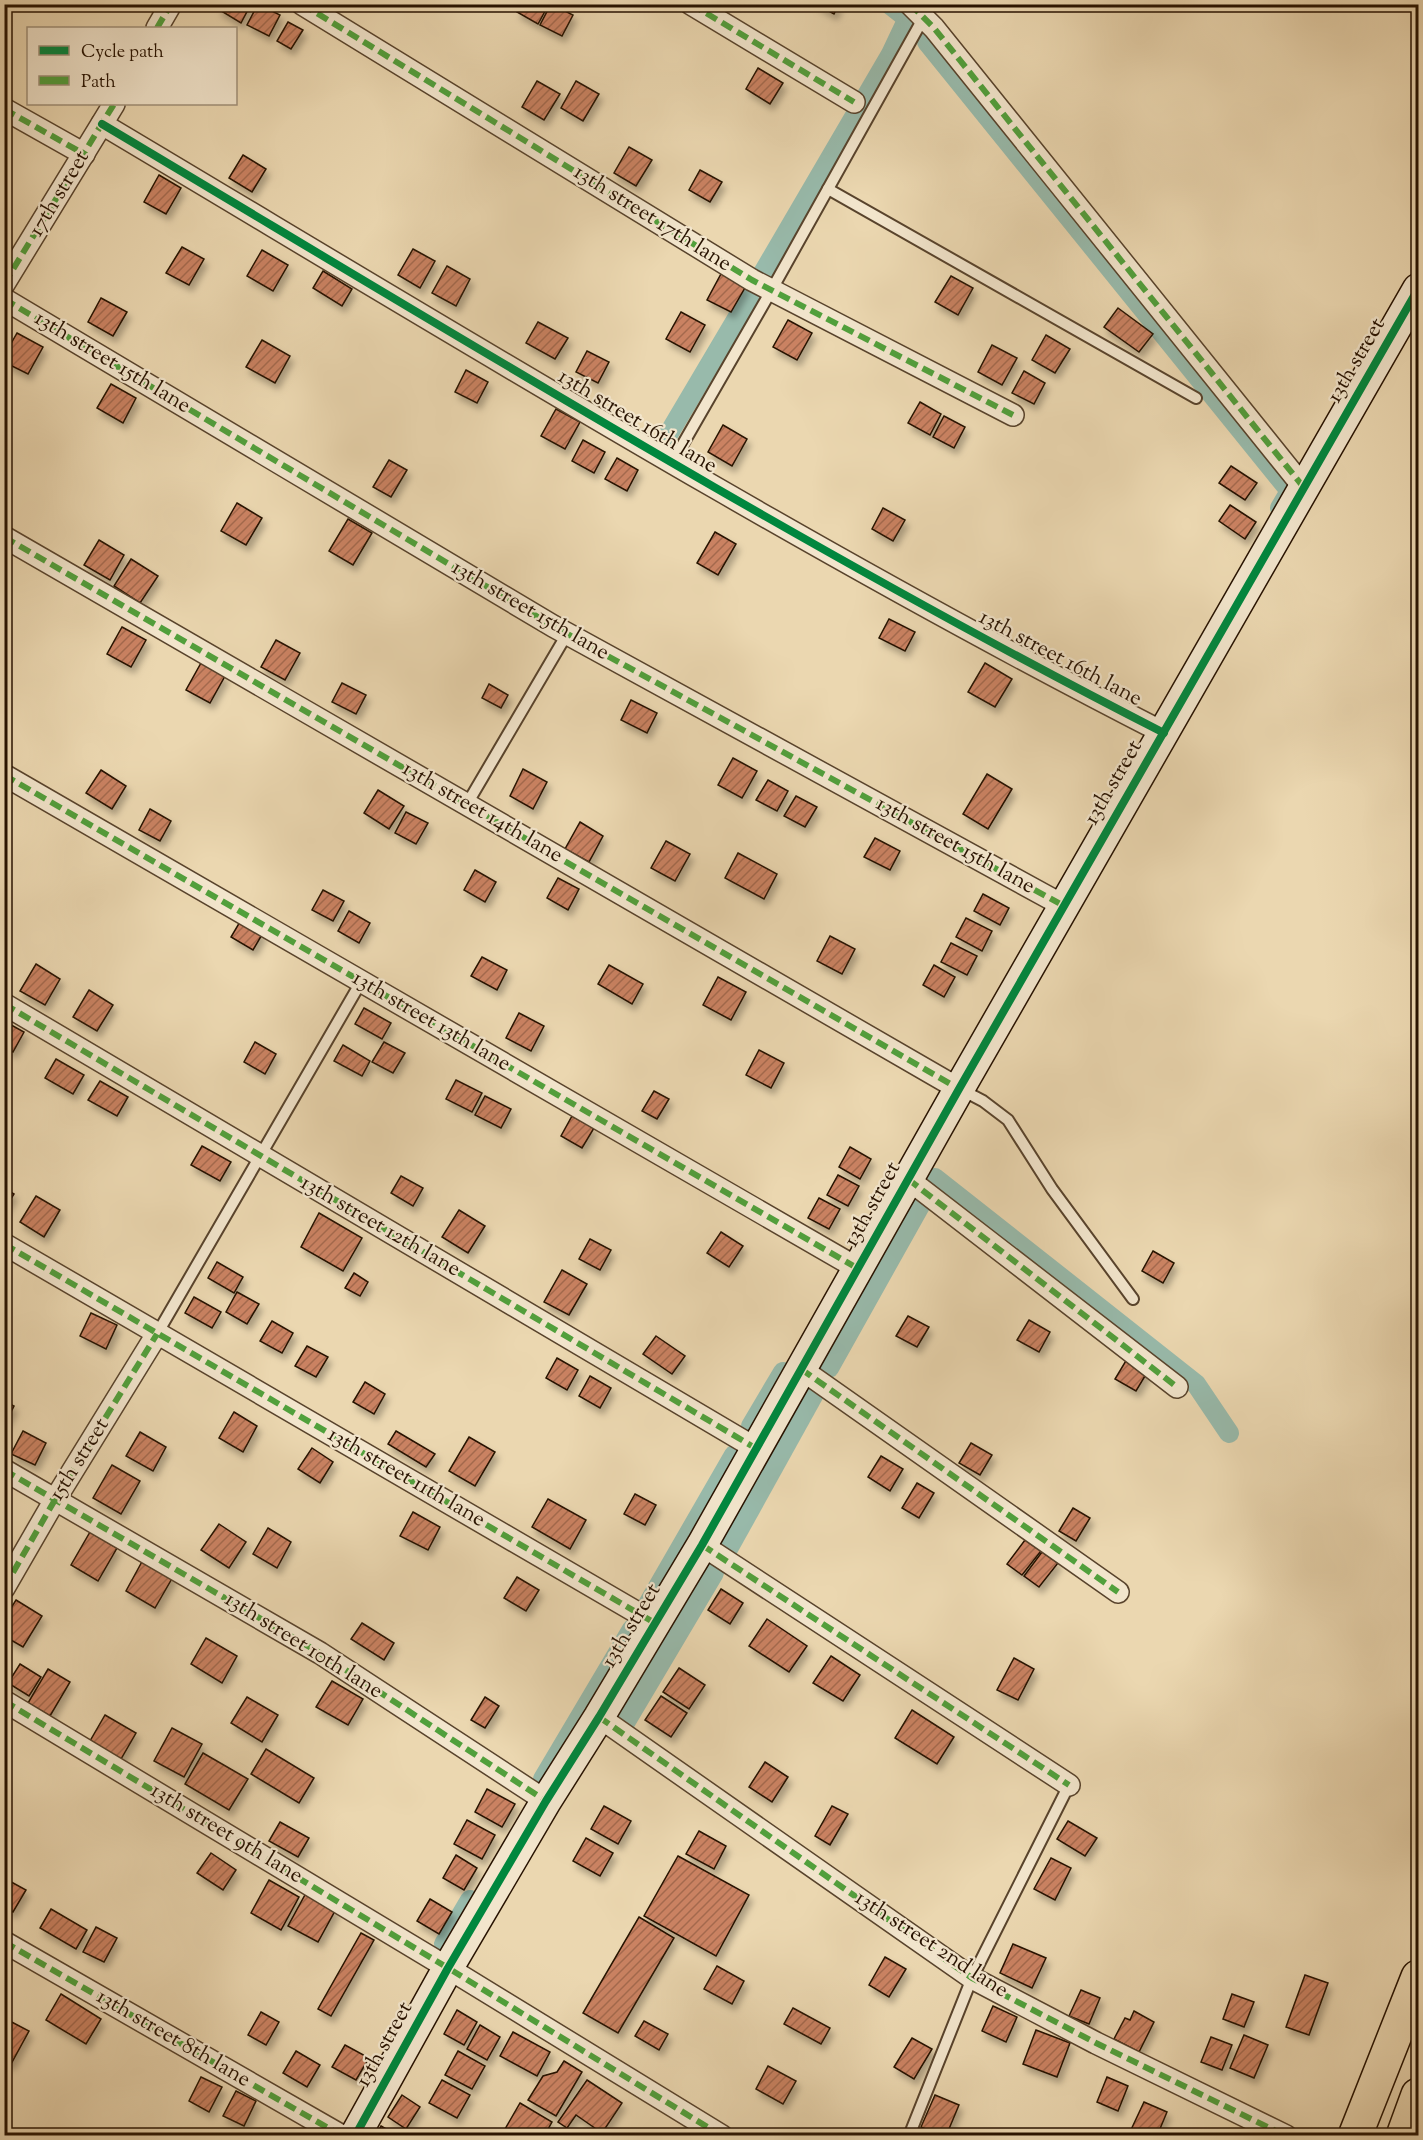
<svg xmlns="http://www.w3.org/2000/svg" width="1423" height="2140" font-family="'Sorts Mill Goudy',serif">
	<style>
		.lines { fill: none; stroke-linecap: round; stroke-linejoin: round }
		.canal { stroke: #98baab; stroke-width: 20 }
		.building { fill: url(#building-hatch); stroke: #271200; stroke-width: 1.5; filter: url(#shadow) }
		.lane-casing { stroke: #58432c; stroke-width: 14 }
		.street-casing { stroke: #58432c; stroke-width: 24 }
		.secondary-casing { stroke: #271200; stroke-width: 33 }
		.highway-casing { stroke: #271200; stroke-width: 36 }
		.lane { stroke: #f2e5cc; stroke-width: 10 }
		.street { stroke: #f2e5cc; stroke-width: 21 }
		.secondary { stroke: #f2e5cc; stroke-width: 30 }
		.highway { stroke: #ebd7b0; stroke-width: 33 }
		.quiet { stroke: #51a03c; stroke-width: 6; stroke-dasharray: 12 6; stroke-linecap: butt }
		.cycleway-casing { stroke: #f2e5cc; stroke-width: 11 }
		.cycleway { stroke: #00873e; stroke-width: 8 }
		.labels { text-anchor: middle; dominant-baseline: central; stroke-width: 4.5; stroke-linejoin: round; paint-order: stroke }
		.street-label { font-size: 22px; fill: #271200; stroke: #f2e5cc }
	</style>
	<defs>
		<pattern id="building-hatch" width="6" height="6" patternUnits="userSpaceOnUse" patternTransform="scale(1.5)"><rect width="6" height="6" fill="#ca8262"/><path d="M-1 1l2-2M0 6l6-6M5 7l2-2" fill="none" stroke="#a4694e"/></pattern>
		<filter id="shadow"><feDropShadow dx="3.5" dy="6" stdDeviation="3" flood-color="#0004"/></filter>
	</defs>
	<rect width="100%" height="100%" fill="#ebd7b0"/>
	<filter id="stains"><feTurbulence type="fractalNoise" baseFrequency=".00333" numOctaves="4"/><feColorMatrix values="0 0 0 0 .2 0 0 0 0 .09 0 0 0 0 .02 0 0 0 .5 -.17"/></filter>
	<radialGradient id="worn" r=".72"><stop offset=".6" stop-color="#630" stop-opacity="0"/><stop offset="1" stop-color="#630" stop-opacity=".3"/></radialGradient>
	<g class="lines">
		<g class="canal">
			<path d="M889,4L908,19"/>
			<path d="M927,42L1290,491L1280,508"/>
			<path d="M763,273L891,54L909,16"/>
			<path d="M662,445L749,298"/>
			<path d="M935,1178L1196,1384L1229,1433"/>
			<path d="M829,1368L922,1202"/>
			<path d="M751,1426L783,1372"/>
			<path d="M728,1549L814,1394"/>
			<path d="M647,1606L734,1455"/>
			<path d="M625,1723L714,1573"/>
			<path d="M543,1779L632,1629"/>
			<path d="M444,1944L470,1900"/>
		</g>
	</g>
	<g class="building">
		<path d="M221,4H251L241,23L218,9Z"/>
		<path d="M258,4L280,15L269,36L247,25Z"/>
		<path d="M522,4H549L538,24L517,12Z"/>
		<path d="M551,4L573,15L562,36L540,25Z"/>
		<path d="M816,4H839L834,14Z"/>
		<path d="M288,22L303,30L291,49L277,41Z"/>
		<path d="M758,68L783,83L770,104L746,89Z"/>
		<path d="M537,81L560,94L544,120L522,107Z"/>
		<path d="M576,81L599,94L583,121L561,108Z"/>
		<path d="M629,147L652,160L636,186L614,173Z"/>
		<path d="M243,155L266,169L252,192L229,178Z"/>
		<path d="M700,170L722,182L710,202L689,190Z"/>
		<path d="M159,175L181,188L166,214L144,202Z"/>
		<path d="M182,247L204,259L189,285L166,273Z"/>
		<path d="M413,249L435,261L420,288L398,275Z"/>
		<path d="M262,250L288,265L273,291L247,276Z"/>
		<path d="M447,266L470,279L456,306L432,293Z"/>
		<path d="M323,271L352,289L342,306L313,288Z"/>
		<path d="M722,272L746,286L731,312L707,300Z"/>
		<path d="M951,276L973,288L958,315L935,302Z"/>
		<path d="M101,298L127,312L113,336L88,322Z"/>
		<path d="M1118,308L1153,334L1139,352L1104,327Z"/>
		<path d="M681,312L705,325L690,352L666,339Z"/>
		<path d="M788,320L812,333L797,360L773,347Z"/>
		<path d="M538,322L568,338L555,359L526,343Z"/>
		<path d="M17,333L43,347L28,374L4,362V356Z"/>
		<path d="M1046,335L1070,349L1055,373L1032,360Z"/>
		<path d="M262,340L290,356L275,383L246,367Z"/>
		<path d="M992,345L1017,358L1002,385L978,372Z"/>
		<path d="M587,351L609,362L598,383L576,372Z"/>
		<path d="M466,370L488,382L477,403L455,392Z"/>
		<path d="M1024,371L1045,383L1034,404L1012,393Z"/>
		<path d="M111,384L136,398L123,423L97,408Z"/>
		<path d="M920,402L941,414L930,435L908,423Z"/>
		<path d="M556,409L580,422L565,449L541,436Z"/>
		<path d="M944,416L965,427L954,448L933,437Z"/>
		<path d="M723,425L747,439L732,466L708,452Z"/>
		<path d="M583,440L605,452L594,473L572,461Z"/>
		<path d="M617,458L638,470L627,491L605,479Z"/>
		<path d="M389,460L407,470L391,497L373,487Z"/>
		<path d="M1231,466L1257,483L1245,500L1219,483Z"/>
		<path d="M237,503L262,518L246,545L221,531Z"/>
		<path d="M1230,505L1256,522L1245,539L1219,521Z"/>
		<path d="M883,508L905,520L893,541L872,529Z"/>
		<path d="M348,519L372,533L353,565L329,551Z"/>
		<path d="M715,532L736,544L718,575L697,563Z"/>
		<path d="M99,540L124,555L110,580L84,565Z"/>
		<path d="M131,559L158,576L140,603L114,586Z"/>
		<path d="M889,619L915,632L905,651L879,638Z"/>
		<path d="M122,627L146,640L131,667L107,654Z"/>
		<path d="M276,640L300,653L285,680L261,667Z"/>
		<path d="M201,663L225,676L210,703L186,690Z"/>
		<path d="M985,663L1012,679L995,707L968,692Z"/>
		<path d="M342,683L366,695L356,714L332,702Z"/>
		<path d="M489,684L508,695L501,708L482,698Z"/>
		<path d="M631,700L657,713L647,733L621,720Z"/>
		<path d="M733,758L757,771L742,798L718,785Z"/>
		<path d="M523,769L547,782L533,809L510,796Z"/>
		<path d="M101,770L126,786L112,809L86,793Z"/>
		<path d="M987,774L1012,789L988,829L963,814Z"/>
		<path d="M768,780L788,791L777,811L756,800Z"/>
		<path d="M378,790L404,806L389,829L364,813Z"/>
		<path d="M796,796L817,807L805,827L784,816Z"/>
		<path d="M150,809L171,821L160,841L139,830Z"/>
		<path d="M406,812L428,823L416,844L395,833Z"/>
		<path d="M580,822L603,836L589,862L565,849Z"/>
		<path d="M875,838L900,851L890,870L864,857Z"/>
		<path d="M666,841L690,854L675,881L651,868Z"/>
		<path d="M738,853L777,874L764,899L725,878Z"/>
		<path d="M475,870L496,882L485,902L464,890Z"/>
		<path d="M558,878L579,889L568,910L547,898Z"/>
		<path d="M323,890L344,901L333,921L312,910Z"/>
		<path d="M983,894L1009,908L1000,925L974,911Z"/>
		<path d="M349,911L370,923L359,943L338,931Z"/>
		<path d="M966,918L992,931L982,951L956,937Z"/>
		<path d="M241,920L263,933L253,950L231,937Z"/>
		<path d="M830,936L855,949L842,974L817,961Z"/>
		<path d="M951,943L977,956L967,975L941,962Z"/>
		<path d="M482,957L507,970L497,990L471,976Z"/>
		<path d="M36,964L60,979L45,1005L20,991Z"/>
		<path d="M609,965L643,984L632,1004L598,984Z"/>
		<path d="M934,965L955,977L944,997L923,985Z"/>
		<path d="M718,977L746,992L731,1020L703,1005Z"/>
		<path d="M89,990L113,1005L97,1031L73,1017Z"/>
		<path d="M364,1008L391,1023L382,1039L355,1024Z"/>
		<path d="M519,1013L544,1026L531,1051L506,1038Z"/>
		<path d="M4,1021L24,1032L13,1052L4,1047Z"/>
		<path d="M255,1042L276,1054L265,1074L244,1062Z"/>
		<path d="M384,1042L405,1053L393,1073L372,1062Z"/>
		<path d="M343,1045L370,1061L362,1076L334,1061Z"/>
		<path d="M759,1050L784,1063L771,1088L746,1075Z"/>
		<path d="M56,1059L84,1075L73,1094L45,1078Z"/>
		<path d="M456,1080L482,1093L472,1112L446,1099Z"/>
		<path d="M100,1081L128,1097L117,1116L88,1100Z"/>
		<path d="M654,1091L669,1099L657,1119L642,1111Z"/>
		<path d="M485,1096L511,1109L501,1128L475,1115Z"/>
		<path d="M572,1116L594,1128L582,1148L561,1136Z"/>
		<path d="M202,1146L231,1162L220,1181L191,1165Z"/>
		<path d="M850,1147L871,1159L860,1179L839,1167Z"/>
		<path d="M838,1175L859,1186L848,1206L827,1195Z"/>
		<path d="M401,1176L423,1188L413,1206L391,1193Z"/>
		<path d="M4,1188L14,1194L4,1210Z"/>
		<path d="M36,1196L60,1210L44,1237L20,1222Z"/>
		<path d="M819,1198L840,1209L829,1229L808,1218Z"/>
		<path d="M459,1210L485,1226L468,1253L442,1237Z"/>
		<path d="M319,1213L362,1238L343,1271L301,1247Z"/>
		<path d="M721,1232L743,1246L729,1267L707,1253Z"/>
		<path d="M590,1239L611,1250L600,1270L579,1259Z"/>
		<path d="M1153,1251L1174,1263L1163,1283L1142,1271Z"/>
		<path d="M217,1262L243,1277L234,1293L208,1278Z"/>
		<path d="M562,1270L587,1284L569,1315L544,1302Z"/>
		<path d="M354,1273L368,1282L360,1296L345,1288Z"/>
		<path d="M237,1292L259,1304L247,1324L226,1312Z"/>
		<path d="M194,1297L221,1312L212,1328L185,1313Z"/>
		<path d="M91,1313L117,1325L106,1349L80,1336Z"/>
		<path d="M908,1316L929,1327L917,1347L896,1336Z"/>
		<path d="M1029,1320L1050,1332L1039,1352L1017,1340Z"/>
		<path d="M272,1321L293,1333L282,1353L260,1341Z"/>
		<path d="M656,1336L685,1356L672,1374L643,1354Z"/>
		<path d="M307,1346L328,1357L316,1377L295,1366Z"/>
		<path d="M557,1358L578,1370L567,1390L546,1378Z"/>
		<path d="M1127,1359L1148,1371L1136,1391L1115,1379Z"/>
		<path d="M590,1376L611,1388L600,1408L579,1396Z"/>
		<path d="M365,1382L385,1394L374,1414L353,1402Z"/>
		<path d="M4,1401L14,1406L4,1426Z"/>
		<path d="M234,1412L257,1426L243,1452L219,1438Z"/>
		<path d="M23,1431L46,1443L35,1465L11,1454Z"/>
		<path d="M396,1431L435,1454L426,1467L388,1444Z"/>
		<path d="M140,1432L166,1447L153,1471L126,1456Z"/>
		<path d="M469,1437L495,1452L475,1486L449,1471Z"/>
		<path d="M971,1443L992,1455L980,1475L959,1463Z"/>
		<path d="M312,1448L333,1462L320,1483L298,1469Z"/>
		<path d="M881,1456L903,1469L890,1491L868,1477Z"/>
		<path d="M112,1465L140,1481L121,1514L93,1498Z"/>
		<path d="M917,1483L934,1493L919,1518L902,1508Z"/>
		<path d="M635,1494L656,1505L645,1525L624,1514Z"/>
		<path d="M548,1499L586,1520L570,1549L532,1527Z"/>
		<path d="M1073,1508L1090,1518L1076,1541L1059,1531Z"/>
		<path d="M413,1512L440,1527L428,1550L400,1536Z"/>
		<path d="M219,1524L246,1542L229,1568L201,1550Z"/>
		<path d="M268,1528L291,1542L277,1568L253,1554Z"/>
		<path d="M90,1532L117,1548L98,1581L71,1565Z"/>
		<path d="M1025,1540L1041,1551L1022,1575L1007,1564Z"/>
		<path d="M1042,1552L1058,1563L1039,1587L1024,1576Z"/>
		<path d="M144,1558L174,1575L155,1608L126,1591Z"/>
		<path d="M517,1577L539,1590L526,1611L504,1598Z"/>
		<path d="M721,1589L743,1603L730,1624L708,1610Z"/>
		<path d="M16,1600L42,1616L23,1647L4,1636V1619Z"/>
		<path d="M767,1619L807,1646L789,1672L749,1646Z"/>
		<path d="M362,1623L394,1643L384,1660L351,1639Z"/>
		<path d="M206,1638L237,1656L222,1683L191,1664Z"/>
		<path d="M831,1656L860,1675L843,1701L813,1683Z"/>
		<path d="M1014,1658L1034,1669L1018,1700L997,1690Z"/>
		<path d="M20,1664L41,1677L29,1696L8,1683Z"/>
		<path d="M679,1668L705,1685L689,1709L663,1692Z"/>
		<path d="M48,1669L70,1682L50,1716L28,1703Z"/>
		<path d="M332,1681L363,1699L348,1725L316,1707Z"/>
		<path d="M661,1696L687,1713L671,1737L645,1720Z"/>
		<path d="M247,1697L278,1715L262,1742L231,1723Z"/>
		<path d="M485,1697L499,1706L485,1728L471,1720Z"/>
		<path d="M912,1710L954,1737L937,1764L895,1738Z"/>
		<path d="M105,1715L136,1733L121,1759L90,1741Z"/>
		<path d="M172,1728L202,1744L184,1777L154,1761Z"/>
		<path d="M266,1749L314,1778L299,1803L251,1774Z"/>
		<path d="M203,1753L248,1779L229,1810L185,1784Z"/>
		<path d="M765,1762L788,1777L772,1802L749,1787Z"/>
		<path d="M487,1789L515,1804L502,1827L475,1812Z"/>
		<path d="M604,1806L631,1821L618,1844L591,1829Z"/>
		<path d="M832,1806L848,1814L830,1845L815,1836Z"/>
		<path d="M467,1820L495,1835L482,1859L454,1844Z"/>
		<path d="M1068,1821L1097,1838L1085,1856L1057,1839Z"/>
		<path d="M280,1822L309,1838L298,1857L269,1841Z"/>
		<path d="M699,1831L726,1846L714,1869L686,1854Z"/>
		<path d="M586,1838L613,1853L600,1876L573,1861Z"/>
		<path d="M211,1853L236,1870L223,1890L197,1873Z"/>
		<path d="M456,1855L477,1868L464,1890L443,1878Z"/>
		<path d="M678,1856L749,1895L716,1956L644,1916Z"/>
		<path d="M1051,1858L1071,1868L1055,1900L1034,1889Z"/>
		<path d="M4,1878L26,1890L13,1912L4,1907Z"/>
		<path d="M269,1880L299,1897L281,1930L251,1913Z"/>
		<path d="M306,1893L336,1909L318,1942L288,1926Z"/>
		<path d="M430,1899L452,1912L439,1934L417,1921Z"/>
		<path d="M51,1909L87,1930L76,1949L40,1928Z"/>
		<path d="M639,1917L674,1938L618,2033L583,2013Z"/>
		<path d="M96,1927L117,1938L104,1962L83,1952Z"/>
		<path d="M361,1933L374,1940L331,2016L318,2009Z"/>
		<path d="M1013,1944L1046,1958L1032,1988L1000,1973Z"/>
		<path d="M885,1957L906,1969L889,1997L869,1985Z"/>
		<path d="M717,1966L744,1981L732,2004L704,1989Z"/>
		<path d="M1305,1975L1328,1983L1309,2035L1286,2027Z"/>
		<path d="M1081,1990L1100,1998L1089,2024L1069,2016Z"/>
		<path d="M61,1994L101,2019L86,2044L46,2020Z"/>
		<path d="M1232,1994L1254,2002L1244,2027L1223,2019Z"/>
		<path d="M993,2006L1017,2017L1006,2042L982,2031Z"/>
		<path d="M793,2008L830,2028L821,2044L784,2024Z"/>
		<path d="M457,2010L477,2022L464,2045L444,2034Z"/>
		<path d="M1134,2011L1154,2022L1139,2052L1114,2039L1125,2018L1130,2020Z"/>
		<path d="M261,2012L279,2022L266,2045L248,2035Z"/>
		<path d="M4,2018L29,2031L11,2064L4,2061Z"/>
		<path d="M644,2021L668,2034L659,2050L635,2036Z"/>
		<path d="M480,2025L500,2037L487,2060L467,2049Z"/>
		<path d="M1036,2030L1070,2043L1057,2077L1023,2064Z"/>
		<path d="M513,2032L550,2052L537,2076L500,2056Z"/>
		<path d="M1244,2035L1268,2045L1254,2078L1230,2068Z"/>
		<path d="M1211,2037L1232,2045L1222,2070L1201,2062Z"/>
		<path d="M912,2038L932,2049L914,2079L894,2067Z"/>
		<path d="M345,2045L369,2058L356,2080L332,2067Z"/>
		<path d="M296,2051L320,2065L307,2087L283,2073Z"/>
		<path d="M458,2051L485,2066L472,2089L445,2075Z"/>
		<path d="M564,2061L582,2072L556,2116L528,2100L543,2076L557,2072Z"/>
		<path d="M768,2066L796,2081L783,2104L756,2089Z"/>
		<path d="M201,2077L222,2087L209,2112L189,2101Z"/>
		<path d="M1107,2077L1128,2086L1118,2111L1097,2102Z"/>
		<path d="M442,2080L470,2095L457,2118L429,2103Z"/>
		<path d="M587,2080L622,2103L602,2133L576,2115L567,2128L558,2122Z"/>
		<path d="M236,2091L256,2101L244,2126L223,2116Z"/>
		<path d="M402,2095L420,2107L406,2129L388,2117Z"/>
		<path d="M935,2095L959,2105L946,2136H941L921,2127Z"/>
		<path d="M1144,2102L1167,2112L1157,2136L1129,2134Z"/>
		<path d="M520,2103L552,2122L544,2136H501Z"/>
		<path d="M381,2126L398,2136H376Z"/>
	</g>
	<g class="lines">
		<defs>
			<g id="lane">
				<path d="M828,189L1196,398"/>
				<path d="M672,463L771,291L924,17"/>
				<path d="M467,804L567,634"/>
				<path d="M962,1090L983,1101L1008,1120L1052,1189L1133,1299"/>
				<path d="M157,1334L361,982"/>
				<path d="M909,2136L972,1978L1069,1785"/>
			</g>
			<g id="street">
				<path d="M302,4L752,280L1013,415"/>
				<path d="M691,4L854,102"/>
				<path d="M910,4L934,28L1305,489"/>
				<path d="M157,28L171,4"/>
				<path d="M4,109L84,154"/>
				<path d="M102,124C453,333 800,547 1164,733"/>
				<path d="M4,284L114,104"/>
				<path d="M4,299L553,626L1064,906"/>
				<path d="M4,537L959,1089"/>
				<path d="M4,775L857,1268"/>
				<path d="M4,1004L757,1449"/>
				<path d="M908,1179L1177,1387"/>
				<path d="M4,1244L655,1623"/>
				<path d="M801,1369L1118,1592"/>
				<path d="M4,1470L320,1653L546,1801"/>
				<path d="M702,1545L1069,1785"/>
				<path d="M4,1588L56,1498L157,1334"/>
				<path d="M4,1701L448,1968L722,2136"/>
				<path d="M599,1717L972,1978L1096,2043L1286,2136"/>
				<path d="M4,1942L342,2136"/>
			</g>
			<path id="secondary" d="M355,2136L448,1968L546,1801L599,1717L702,1545L959,1089L1418,289"/>
			<g id="highway">
				<path d="M1355,2136L1418,1977"/>
				<path d="M1403,2136L1418,2095"/>
			</g>
		</defs>
		<use href="#lane" class="lane-casing"/>
		<use href="#street" class="street-casing"/>
		<use href="#secondary" class="secondary-casing"/>
		<use href="#highway" class="highway-casing"/>
		<use href="#lane" class="lane"/>
		<use href="#street" class="street"/>
		<use href="#secondary" class="secondary"/>
		<use href="#highway" class="highway"/>
		<g class="quiet">
			<path d="M302,4L752,280L1013,415"/>
			<path d="M691,4L854,102"/>
			<path d="M910,4L934,28L1305,489"/>
			<path d="M157,28L171,4"/>
			<path d="M4,109L84,154"/>
			<path d="M4,284L114,104"/>
			<path d="M4,299L553,626L1064,906"/>
			<path d="M4,537L959,1089"/>
			<path d="M4,775L857,1268"/>
			<path d="M4,1004L757,1449"/>
			<path d="M908,1179L1177,1387"/>
			<path d="M4,1244L655,1623"/>
			<path d="M801,1369L1118,1592"/>
			<path d="M4,1470L320,1653L546,1801"/>
			<path d="M702,1545L1069,1785"/>
			<path d="M4,1588L56,1498L157,1334"/>
			<path d="M4,1701L448,1968L722,2136"/>
			<path d="M599,1717L972,1978L1096,2043L1286,2136"/>
			<path d="M4,1942L342,2136"/>
		</g>
		<defs>
			<g id="cycleway">
				<path d="M102,124C453,333 800,547 1164,733"/>
				<path d="M355,2136L448,1968L546,1801L599,1717L702,1545L959,1089L1418,289"/>
			</g>
		</defs>
		<use href="#cycleway" class="cycleway-casing"/>
		<use href="#cycleway" class="cycleway"/>
	</g>
	<g class="labels">
		<g class="street-label">
			<text transform="translate(60 194) rotate(-59)">17th street</text>
			<text transform="translate(652 219) rotate(32)">13th street 17th lane</text>
			<text transform="translate(1357 361) rotate(-60)">13th street</text>
			<text transform="translate(112 363) rotate(31)">13th street 15th lane</text>
			<text transform="translate(637 422) rotate(31)">13th street 16th lane</text>
			<text transform="translate(530 611) rotate(30)">13th street 15th lane</text>
			<text transform="translate(1060 659) rotate(28)">13th street 16th lane</text>
			<text transform="translate(1114 783) rotate(-60)">13th street</text>
			<text transform="translate(482 813) rotate(30)">13th street 14th lane</text>
			<text transform="translate(955 846) rotate(29)">13th street 15th lane</text>
			<text transform="translate(431 1022) rotate(30)">13th street 13th lane</text>
			<text transform="translate(873 1205) rotate(-61)">13th street</text>
			<text transform="translate(380 1227) rotate(30)">13th street 12th lane</text>
			<text transform="translate(80 1460) rotate(-58)">15th street</text>
			<text transform="translate(406 1478) rotate(30)">13th street 11th lane</text>
			<text transform="translate(632 1626) rotate(-59)">13th street</text>
			<text transform="translate(303 1646) rotate(32)">13th street 10th lane</text>
			<text transform="translate(226 1834) rotate(31)">13th street 9th lane</text>
			<text transform="translate(931 1945) rotate(33)">13th street 2nd lane</text>
			<text transform="translate(173 2039) rotate(30)">13th street 8th lane</text>
			<text transform="translate(385 2045) rotate(-61)">13th street</text>
		</g>
	</g>
	<rect width="1423" height="2140" fill="none" stroke="#ebd7b0" stroke-width="24"/>
	<rect x="6" y="6" width="1411" height="2128" fill="none" stroke="#271200" stroke-width="3"/>
	<rect x="12" y="12" width="1399" height="2116" fill="none" stroke="#271200" stroke-width="1.5"/>
	<rect x="27" y="27" width="210" height="78" fill="#f2e5cc" stroke="#a1917a" stroke-width="1.5"/>
	<rect x="39" y="46" width="30" height="9" fill="#00873e" stroke="#a1917a" stroke-width="1.5"/>
	<text x="81" y="57" font-size="18" fill="#271200">Cycle path</text>
	<rect x="39" y="76" width="30" height="9" fill="#51a03c" stroke="#a1917a" stroke-width="1.5"/>
	<text x="81" y="87" font-size="18" fill="#271200">Path</text>
	<rect width="100%" height="100%" filter="url(#stains)"/>
	<rect width="100%" height="100%" fill="url(#worn)"/>
</svg>
